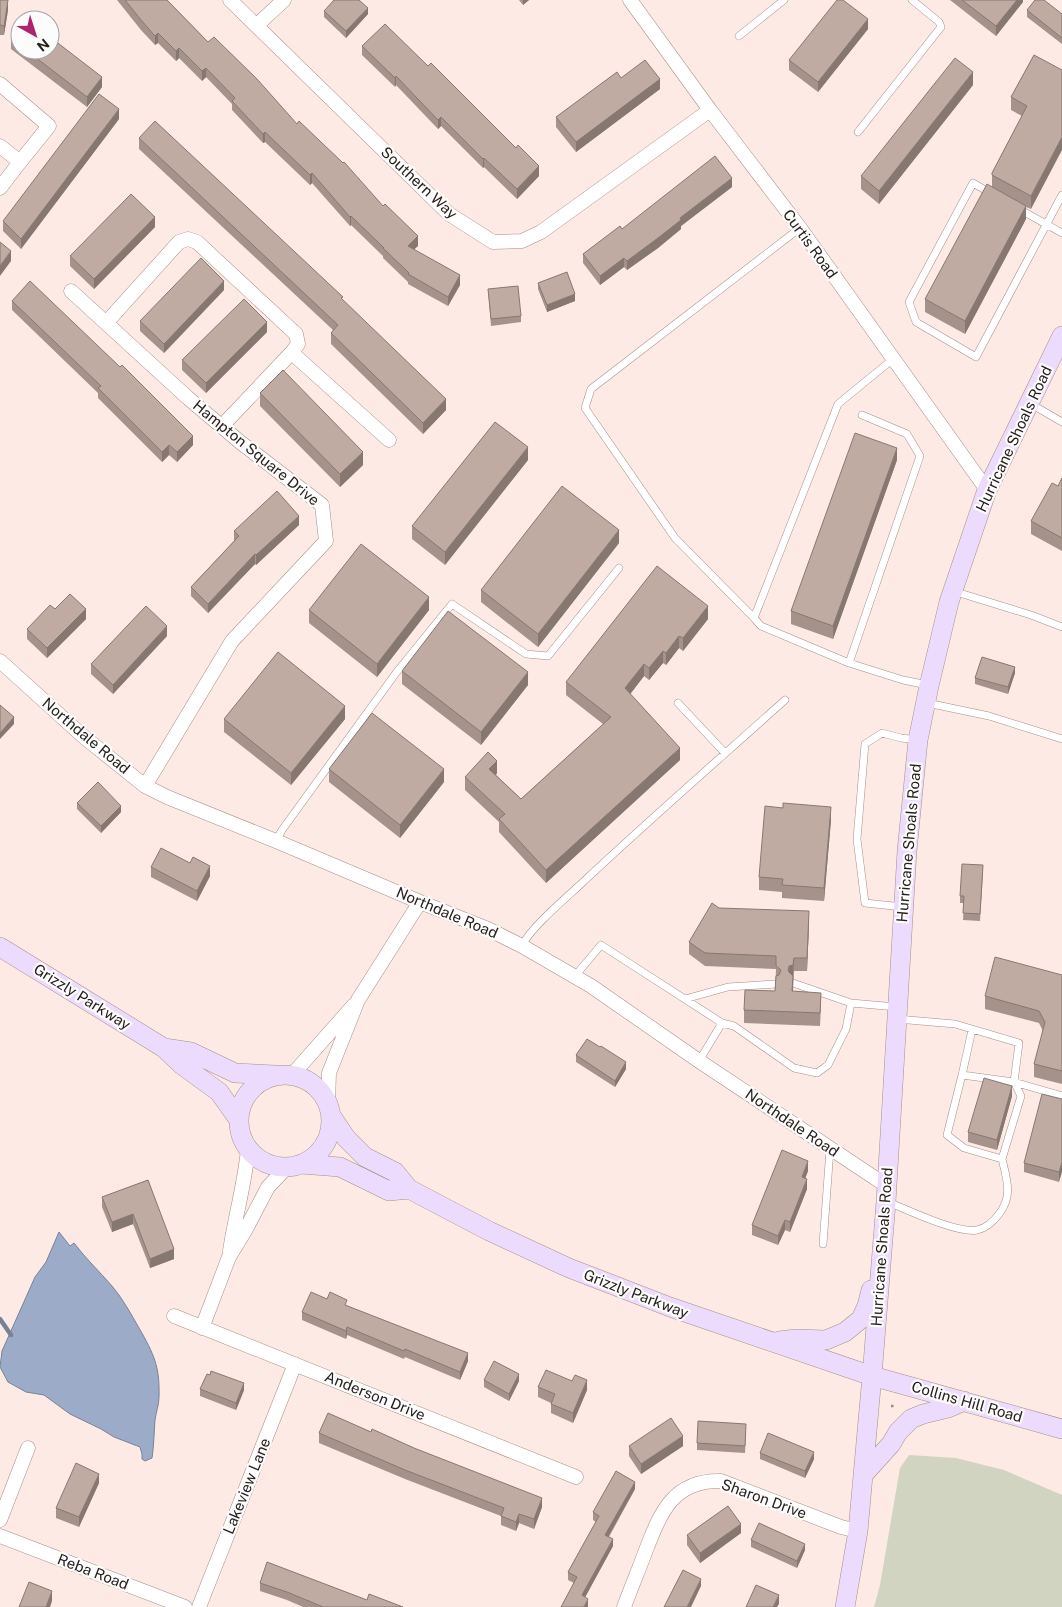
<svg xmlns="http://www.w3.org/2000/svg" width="1062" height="1607" font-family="'Public Sans',sans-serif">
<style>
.green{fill:#d1d4c0}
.water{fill:#9cacc8;stroke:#798295}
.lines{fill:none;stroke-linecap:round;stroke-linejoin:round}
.stream{stroke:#798295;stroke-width:4.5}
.lane-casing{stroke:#a59088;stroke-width:8}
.street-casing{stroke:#a59088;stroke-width:15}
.secondary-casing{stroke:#a59088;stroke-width:20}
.path{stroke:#998b87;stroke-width:2.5;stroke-dasharray:2.5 2.5;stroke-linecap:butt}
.lane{stroke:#fff;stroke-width:7}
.street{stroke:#fff;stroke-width:14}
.secondary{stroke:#ecdbfd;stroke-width:19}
.wall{fill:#a5938b}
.shaded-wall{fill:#867871}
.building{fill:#c0aba2;stroke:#867871}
.labels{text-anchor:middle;stroke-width:4.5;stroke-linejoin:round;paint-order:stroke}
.street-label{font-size:15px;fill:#28201d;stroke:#fcfcfc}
</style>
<rect width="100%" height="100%" fill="#fdeae4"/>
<path class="green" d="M909,1455L956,1458L1004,1470L1062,1495V1607H874L880,1585L900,1468Z"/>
<path class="water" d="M59,1232L70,1246L74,1243C86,1259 100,1272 112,1286C123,1299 131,1314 139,1328C154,1354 160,1367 159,1397C159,1405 156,1412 155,1420C154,1432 154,1445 152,1458L145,1461L142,1459V1454L140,1447L114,1437L101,1429L70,1414L44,1395L26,1392L8,1382L0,1367L2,1351L35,1277L46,1262Z"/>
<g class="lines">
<path class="stream" d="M0,1319L11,1335"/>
<defs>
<path id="lane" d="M739,36L784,0
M858,132L941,27L939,22L912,0
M992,194L973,183L909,302L916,322L976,357L1062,195
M1019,209L1062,233
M1031,404L1062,422
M862,415L907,434L920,456L849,663L761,626L754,618L838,404L893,359
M953,591L1031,615L1062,627
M754,618L675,538L585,408L591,389L800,228
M849,663L903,680L928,685
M678,703L725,753
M927,703L989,716L1062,739
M276,841L282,830L396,673L452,604L526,654L548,656L619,568
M903,907L865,903L857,839L865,744L882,733L901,738L918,740
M522,946C530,928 566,898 582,883C648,821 717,761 785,700
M575,976L601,945L722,1023
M793,983L851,1003
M685,999L728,987L776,984
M699,1061L722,1023L734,1026L794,1068L817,1073L828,1065L846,1029L851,1003L897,1007
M962,1075L972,1030
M1014,1082L1062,1096
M1002,1159L1021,1096L1014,1082
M888,1202C908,1210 958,1234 977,1230C986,1228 994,1221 999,1214C1013,1196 1007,1180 1002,1159L964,1148L947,1135L962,1075L1014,1082L1019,1043L955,1024L897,1019
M823,1244L830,1149"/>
<path id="street" d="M230,0L449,214L493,242L522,241L541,232L710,110
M630,0L710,110L800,228L987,490
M257,25L284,0
M0,84L49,126L20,162L0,146
M0,188L20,162
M71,291L188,398L240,442L322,505L326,541L232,641L145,786
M106,323L179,242L188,239L197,242L296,334L298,344L293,351L222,426
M292,353L389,440
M0,661L84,737L145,786L167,797L276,841L420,902L488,929L522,946L591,986L699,1061L887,1186
M292,1075L354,1005
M328,1102L329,1073L358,1000L420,902
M230,1251C235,1217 245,1183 248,1149
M174,1316L576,1477
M202,1328L229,1257L246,1229L268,1187L287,1167
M0,1520L28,1448
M0,1536L185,1607
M199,1607L295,1364
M624,1607C631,1588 639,1569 646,1550C661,1511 674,1480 721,1481L841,1527L858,1531"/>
<path id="secondary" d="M0,947L164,1048L182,1065L219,1092L239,1120
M164,1048L191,1052L235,1073L275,1075
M239 1121a46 46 0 1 1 92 0a46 46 0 1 1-92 0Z
M332,1117L346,1138L365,1157L395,1172L409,1189L489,1231L569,1268L670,1307L872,1376L1062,1429
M301,1164L340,1167L389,1191L409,1189
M779,1341L796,1339L826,1340L845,1332L861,1319L867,1306L871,1290
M863,1475L891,1444L898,1432L911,1419L923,1414L948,1408L964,1401
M845,1607L858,1531L872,1376L886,1202L907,851L918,740L929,686L949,602L987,490L1062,336"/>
</defs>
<use href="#lane" class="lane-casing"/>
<use href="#street" class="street-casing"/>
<use href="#secondary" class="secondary-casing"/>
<path class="path" d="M891,1406H896"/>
<use href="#lane" class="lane"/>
<use href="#street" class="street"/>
<use href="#secondary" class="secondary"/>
</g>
<path class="wall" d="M0,0L8,10L4,35H0Z
M117,0H167L208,42L297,124L418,246L414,249L460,285L448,306L408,284V282L383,258V256L351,225L350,226L312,183L310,185L265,142L263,143L232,110V104L206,77L202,81L179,58L176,61L158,43L155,45L141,30Z
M519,0H529L523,5Z
M950,0H1023V2L996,36Z
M1027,10L1062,14V44L1027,17Z
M324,11L368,14L346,38L324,17Z
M20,28V50H50L102,87L87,107L11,49V39Z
M868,29L818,92L789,70V60Z
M362,46L539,176L517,199L484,167L483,168L441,126L438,129L396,85L395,87L362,55Z
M1034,55L1031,209L1026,207V219L965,334L925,312V299L992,187V173L1022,116L1011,110V97Z
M621,78L660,89L576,152L556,127V117Z
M973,85L879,204L861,189V176Z
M119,119L21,249L3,231V221Z
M139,138L446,410L423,434L331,344V333L333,330L139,149Z
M732,187L681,226V229L658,248L627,270L624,267L600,285L583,263V254L622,229Z
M155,227L94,289L70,266V256Z
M538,283L575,301L547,312L538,289Z
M488,289L521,316V322L491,326Z
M224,290L164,353L140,331V321Z
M12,301L193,445L177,462L169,455L162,462L98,398V393L12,310Z
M267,332L206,393L182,370V360Z
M260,393L363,465L340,487L260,406Z
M528,460L445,565L412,539V526Z
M897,460L833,639L791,624V611Z
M1062,478V551L1031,534V521L1058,486Z
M299,525L256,565L255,564L208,613L191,596V587L234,541V531Z
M619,543L538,647L481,602V590Z
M55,609L86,619L47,658L27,639V629Z
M309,610H429L377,677L309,623Z
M708,619L683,651L679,648L666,665L663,663L649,680L644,676L630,694L680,760L546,883L499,832V822L465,790V777L497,773L496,775L521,799L603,724L566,695V682Z
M167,636L113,694L91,674V664Z
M402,671L528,685L481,745L402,684Z
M1015,673L1008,694L975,684V678Z
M224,719H345L291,785L224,732Z
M329,769L444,782L400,838L329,782Z
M77,803L121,812L101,833L77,809Z
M831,820L824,901L782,898V892L759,890V877Z
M151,867L210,876L197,901L151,877Z
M983,872L980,921L963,920L964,903H960V896Z
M719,908L809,924L807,971H794L793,992L821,1006L820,1026L744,1023V1010L775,991L776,969L705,966L689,954V942Z
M1062,975V1084L1034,1077V1064L1043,1031L1039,1023L985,1009V996Z
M576,1055L626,1069L615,1087L576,1062Z
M1012,1096L997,1150L968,1142V1132Z
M1062,1099L1059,1182L1024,1172V1163Z
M808,1171L805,1178L807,1189L790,1232L785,1230L778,1245L752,1235V1225Z
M148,1180L174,1259L150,1268L133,1224L112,1232L102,1207V1197Z
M327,1299L347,1306L468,1361L460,1380L405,1357L404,1359L347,1335L346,1339L302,1320V1312Z
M484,1380L519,1381L509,1401L484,1387Z
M538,1387L587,1390L573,1423L551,1413V1403L538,1397Z
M200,1389L244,1390L236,1410L200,1396Z
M746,1431L745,1453L697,1450V1443Z
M319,1433L542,1507L534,1529L519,1523L516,1531L501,1525V1516L405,1479L319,1443Z
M629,1446H683L641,1474L629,1456Z
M760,1453L814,1459L805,1478L760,1459Z
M99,1483L79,1527L56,1518V1508Z
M635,1489L609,1537L613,1546L585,1597L588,1607H561L574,1583L568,1580V1572L596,1522L593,1520V1512Z
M741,1533L700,1563L687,1545V1535Z
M751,1540L805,1550L797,1568L751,1547Z
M260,1583L367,1600L403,1607H303L287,1600L260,1591Z"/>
<path class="shaded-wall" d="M8,0V10L4,35V26Z
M523,0H529L523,5Z
M1017,0H1023V2L996,36V26Z
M368,8V14L346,38V31Z
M868,19V29L818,92V82Z
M158,33V43L155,45V36Z
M179,48V58L176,61V51Z
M206,68V77L202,81V71Z
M973,72V85L879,204V191Z
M396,76V85L395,87V78Z
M102,77V87L87,107V97Z
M660,79V89L576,152V142Z
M119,109V119L21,249V239Z
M441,117V126L438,129V120Z
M265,132V142L263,143V134Z
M1062,137V150L1031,209V196Z
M484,158V167L483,168V159Z
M539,166V176L517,199V189Z
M312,173V183L310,185V175Z
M732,178V187L681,226V229L658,248L627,270V261L680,218Z
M1026,206V219L965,334V321Z
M351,216V225L350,226V217Z
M155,217V227L94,289V279Z
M418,236V246L408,255V246Z
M11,251V261L0,276V266Z
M624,258V267L600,285V276Z
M460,275V285L448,306V297Z
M224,281V290L164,353V344Z
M575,294V301L547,312V305Z
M267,322V332L206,393V383Z
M446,399V410L423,434V423Z
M193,436V445L177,462V452Z
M169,445V455L162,462V452Z
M528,447V460L445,565V552Z
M897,448V460L833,639V626Z
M363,452V465L340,487V474Z
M299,516V525L256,565V555Z
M619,530V543L538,647V634Z
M255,554V564L208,613V604Z
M429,597V610L377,677V664Z
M708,606V619L683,651V638Z
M86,609V619L47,658V648Z
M167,626V636L113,694V685Z
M679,636V648L666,665V653Z
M663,651V663L649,680V668Z
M644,664V676L625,701V688Z
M1015,667V673L1008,694V687Z
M528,672V685L481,745V732Z
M345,706V719L291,785V773Z
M14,717V724L0,739V733Z
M680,748V760L546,883V870Z
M497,761V773L489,782V769Z
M444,769V782L400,838V825Z
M121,806V812L101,833V826Z
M831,807V820L824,901V888Z
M210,866V876L197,901V891Z
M809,911V924L807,971V958Z
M794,958L793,978L792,1004L788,971Z
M626,1062V1069L615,1087V1081Z
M1012,1086V1096L997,1150V1140Z
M808,1161V1171L802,1187V1177Z
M1062,1162V1172L1059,1182V1172Z
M807,1179V1189L790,1232V1222Z
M133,1214V1224L112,1232V1222Z
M785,1220V1230L778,1245V1236Z
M174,1249V1259L150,1268V1259Z
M347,1327V1335L346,1339V1331Z
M468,1353V1361L460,1380V1372Z
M519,1374V1381L509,1401V1394Z
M587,1380V1390L573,1423V1413Z
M244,1383V1390L236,1410V1403Z
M683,1436V1446L641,1474V1464Z
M814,1452V1459L805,1478V1471Z
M99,1474V1483L79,1527V1517Z
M635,1482V1489L605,1542V1535Z
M542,1498V1507L534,1529V1519Z
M519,1514V1523L516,1531V1522Z
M741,1524V1533L700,1563V1553Z
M613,1539V1546L582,1603V1595Z
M805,1544V1550L797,1568V1561Z
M701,1579V1586L691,1607H687Z
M52,1591V1601L50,1607H46Z
M779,1595V1604L777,1607H773Z
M588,1599V1607H584Z"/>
<path class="building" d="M0,0H8L4,26L0,25Z
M125,0H167L208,42L214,37L257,79L297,124L299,121L343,163L344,162L383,206L385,204L418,236L408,246L460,275L448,297L408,274L409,273L383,248H384L351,216L350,217L312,173L310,175L265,132L263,134L232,101L235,98L206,68L202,71L179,48L176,51L158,33L155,36L141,20Z
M334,0H359L368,8L346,31L324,11Z
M837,0H843L868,19L818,82L789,60Z
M962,0H1017L996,26Z
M1035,0H1044L1062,14V38L1027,10Z
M385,24L428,66L431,63L516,148L518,145L539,166L517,189L484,158L483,159L441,117L438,120L396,76L395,78L362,46Z
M20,28V46L11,39Z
M50,37L102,77L87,97L26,50H50Z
M1034,55L1062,70V137L1031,196L992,175V173L1027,106L1011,97Z
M955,58L973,72L879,191L861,176Z
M645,60L660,79L576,142L556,117L617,72L621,78Z
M99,94L119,109L21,239L3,221Z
M155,121L343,297L341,298L446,399L423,423L331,333L338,325L139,138Z
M715,156L732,178L680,218L681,220L658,238L627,261L624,258L600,276L583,254L620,226L622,229Z
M987,184L1026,206L965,321L925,299Z
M131,194L155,217L94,279L70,256Z
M0,242L11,251L0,266Z
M201,258L224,281L164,344L140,321Z
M567,272L575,294L547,305L538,283Z
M30,281L120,367L122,365L193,436L177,452L169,445L162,452L98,388L101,386L12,301Z
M518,286L521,316L491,319L488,289Z
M244,299L267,322L206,383L182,360Z
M283,370L363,452L340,474L260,393Z
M495,422L528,447L445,552L412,526Z
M855,433L897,448L833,626L791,611Z
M1062,478V538L1031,521L1052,483L1058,486Z
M562,486L619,530L538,634L481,590Z
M277,491L299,516L256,555L255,554L208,604L191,587L239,536L234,531Z
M361,544L429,597L377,664L309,610Z
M657,566L708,606L683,638L679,636L666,653L663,651L649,668L644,664L625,688L680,748L546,870L499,819L505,814L465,777L488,752L497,761L489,769L521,799L611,717L566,682Z
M70,594L86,609L47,648L27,629L50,605L55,609Z
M146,606L167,626L113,685L91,664Z
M448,611L528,672L481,732L402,671Z
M278,652L345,706L291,773L224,719Z
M982,657L1015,667L1008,687L975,678Z
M0,705L14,717L0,733Z
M372,713L444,769L400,825L329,769Z
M98,782L121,806L101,826L77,803Z
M783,803L831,807L824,888L782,885L783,879L759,877L765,806L783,808Z
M161,848L190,863L193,857L210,866L197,891L151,867Z
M962,864L983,865L980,914L963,913L964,896H960Z
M712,903L719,908L809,911L807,958H794L793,965L789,966L788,971L793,976L792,991L821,993L820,1013L744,1010L745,990L775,991L776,976L779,975L781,970L776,966V956L705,953L689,942Z
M995,957L1062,975V1071L1034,1064L1045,1022L1039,1011L985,996Z
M587,1039L600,1047L601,1046L626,1062L615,1081L576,1055Z
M984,1078L1012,1086L997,1140L968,1132Z
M1042,1094L1062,1099V1162L1059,1172L1024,1163Z
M782,1150L808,1161L802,1177L807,1179L790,1222L785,1220L778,1236L752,1225Z
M148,1180L174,1249L150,1259L133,1214L112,1222L102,1197Z
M311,1292L327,1299L330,1292L347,1300L345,1305L468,1353L460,1372L405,1349L404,1351L347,1327L346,1331L302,1312Z
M494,1361L519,1374L509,1394L484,1380Z
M546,1370L572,1381L575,1375L587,1380L573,1413L551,1404L555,1394L538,1387Z
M211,1371L244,1383L236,1403L200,1389L207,1374L210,1375Z
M328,1413L371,1432L372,1429L414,1448L542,1498L534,1519L519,1514L516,1522L501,1516L504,1508L405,1470L319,1433Z
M671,1418L683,1436L641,1464L629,1446Z
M698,1421L746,1424L745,1446L697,1443Z
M768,1433L814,1452L805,1471L760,1453Z
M76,1463L99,1474L79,1517L56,1508Z
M616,1471L635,1482L605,1535L613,1539L582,1595L588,1599L584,1607H561L577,1577L568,1572L599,1516L593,1512Z
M728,1506L741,1524L700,1553L687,1535Z
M759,1523L805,1544L797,1561L751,1540Z
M267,1562L367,1600L369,1594L403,1607H323L287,1592L260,1583Z
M683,1570L701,1579L687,1607H664Z
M29,1582L52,1591L46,1607H19Z
M756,1585L779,1595L773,1607H746Z"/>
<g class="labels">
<g class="street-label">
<text transform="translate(419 183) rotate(43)" y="5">Southern Way</text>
<text transform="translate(810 244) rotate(54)" y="5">Curtis Road</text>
<text transform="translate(1014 439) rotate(-65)" y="5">Hurricane Shoals Road</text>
<text transform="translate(256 453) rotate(39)" y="5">Hampton Square Drive</text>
<text transform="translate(86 736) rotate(40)" y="5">Northdale Road</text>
<text transform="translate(909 843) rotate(-85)" y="5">Hurricane Shoals Road</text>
<text transform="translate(447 913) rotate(23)" y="5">Northdale Road</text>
<text transform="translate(82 997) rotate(32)" y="5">Grizzly Parkway</text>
<text transform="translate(792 1123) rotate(34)" y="5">Northdale Road</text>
<text transform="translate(882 1247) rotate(-86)" y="5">Hurricane Shoals Road</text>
<text transform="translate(636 1294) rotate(21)" y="5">Grizzly Parkway</text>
<text transform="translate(375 1396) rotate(22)" y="5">Anderson Drive</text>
<text transform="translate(967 1402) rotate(16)" y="5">Collins Hill Road</text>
<text transform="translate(247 1486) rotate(-68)" y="5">Lakeview Lane</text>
<text transform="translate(764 1499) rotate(20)" y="5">Sharon Drive</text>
<text transform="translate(93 1572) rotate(21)" y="5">Reba Road</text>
</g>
</g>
<g transform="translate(35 35) rotate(141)"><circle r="24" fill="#fcfcfc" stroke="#a7a4a3"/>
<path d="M0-4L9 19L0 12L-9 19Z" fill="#ab256d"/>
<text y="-8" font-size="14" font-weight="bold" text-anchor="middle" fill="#28201d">N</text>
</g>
</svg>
